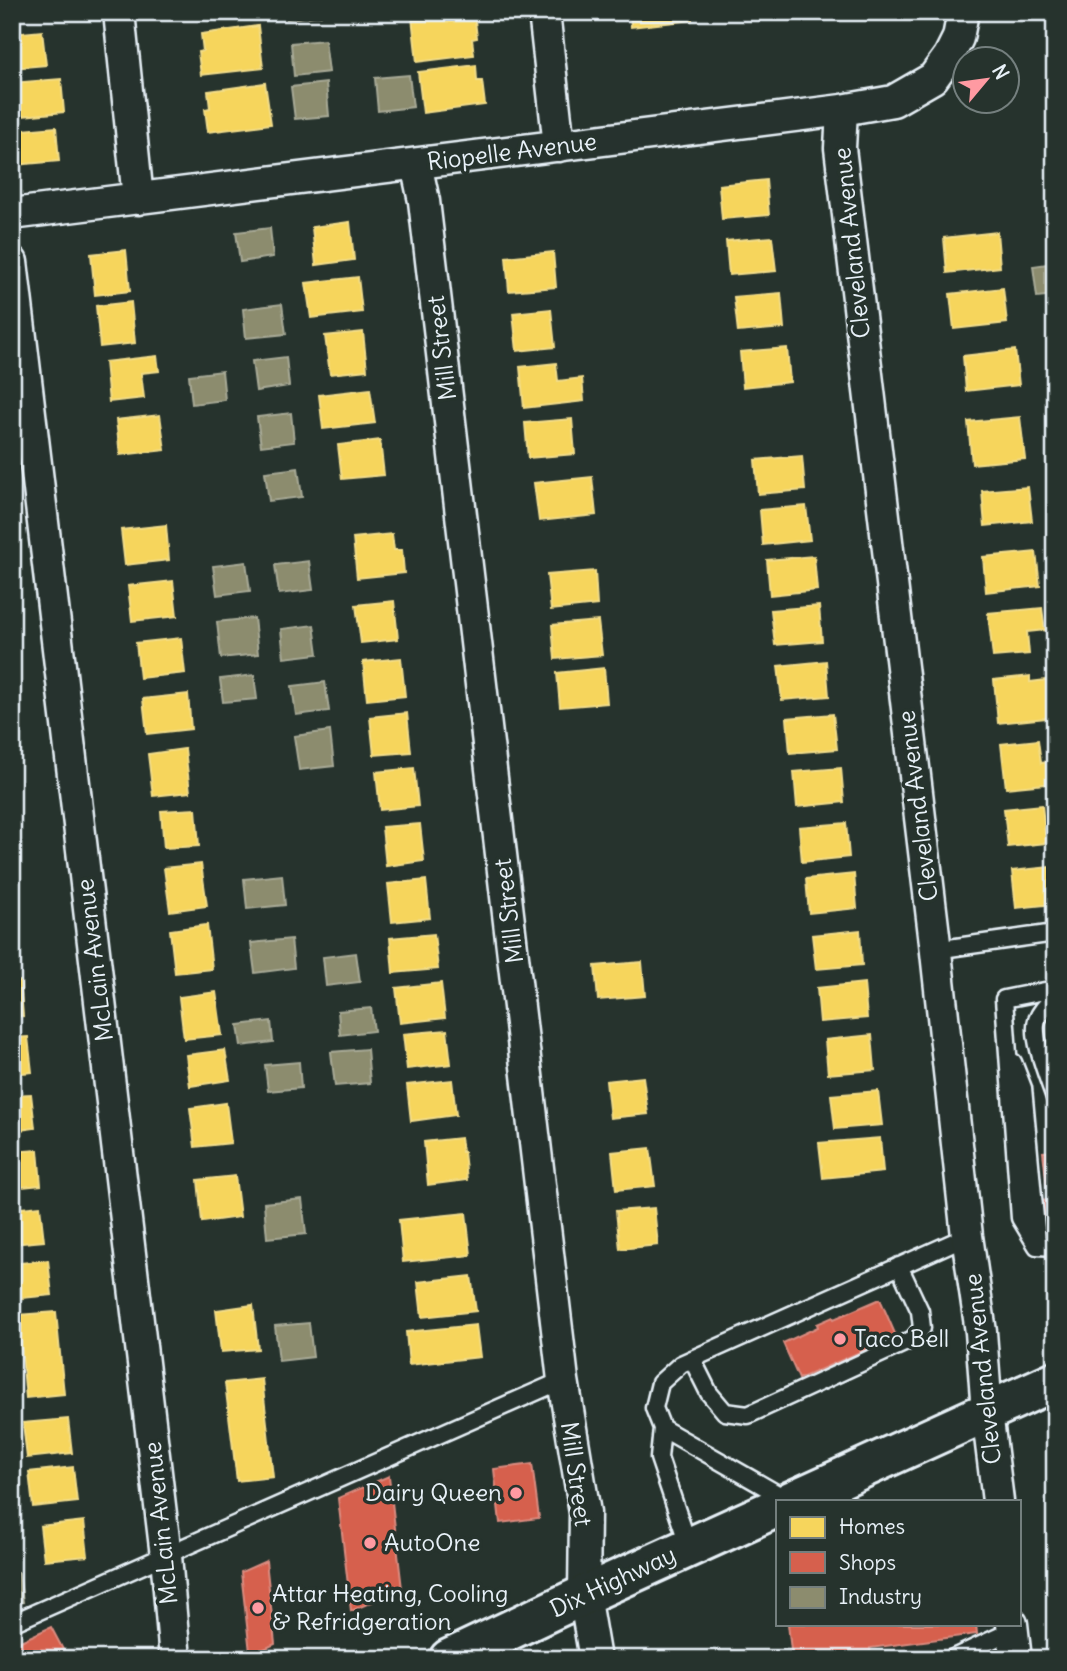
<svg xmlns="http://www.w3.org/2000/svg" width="1067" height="1671" font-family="Delius,sans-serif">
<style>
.homes{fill:#f6d55c;stroke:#f2dd8b;stroke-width:2}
.shops{fill:#d6604d;stroke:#db8c80;stroke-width:2}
.industry{fill:#8c8c6e;stroke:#a8aa97;stroke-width:2}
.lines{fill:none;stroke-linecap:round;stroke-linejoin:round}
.lane-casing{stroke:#e8f1f8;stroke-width:21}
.street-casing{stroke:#e8f1f8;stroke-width:35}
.primary-casing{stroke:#e8f1f8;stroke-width:44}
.lane{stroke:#26332d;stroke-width:16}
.street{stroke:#26332d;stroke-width:30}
.primary{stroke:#26332d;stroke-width:38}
.poi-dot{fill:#ff9aa2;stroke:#26332d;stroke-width:2.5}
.labels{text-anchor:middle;stroke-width:7;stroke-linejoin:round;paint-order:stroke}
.street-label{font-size:24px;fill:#e8f1f8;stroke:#26332d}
.poi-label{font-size:24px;fill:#e8f1f8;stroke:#26332d;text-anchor:start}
</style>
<rect width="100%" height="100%" fill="#26332d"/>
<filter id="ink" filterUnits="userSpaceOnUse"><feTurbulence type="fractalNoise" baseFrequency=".0143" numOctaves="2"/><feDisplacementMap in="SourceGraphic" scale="14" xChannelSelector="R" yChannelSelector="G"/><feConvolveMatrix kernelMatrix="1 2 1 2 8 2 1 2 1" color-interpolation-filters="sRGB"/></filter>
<g filter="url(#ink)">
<path class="homes" d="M193,12H240L193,18Z
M453,12H474L477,38L472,39L474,55L417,62L412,17Z
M630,12H691L692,20L631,27Z
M258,26L263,68L201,75L198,52L203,51L201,34Z
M42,31L46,65L12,68V34Z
M476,65L477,81H482L485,105L423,113L418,72Z
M61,79L64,112L12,117V83Z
M265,83L271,124L208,132L205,109L210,108L208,91Z
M56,127L59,161L15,165L12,131Z
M766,180L769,215L722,219L719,185Z
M350,222L354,260L316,265L312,227Z
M997,232L1000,267L947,273L944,238Z
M772,237L776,271L729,275L726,241Z
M126,250L130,291L95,295L91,254Z
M553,252L556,287L509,291L506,257Z
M358,277L362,312L311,318L306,283Z
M1003,288L1007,323L954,329L950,294Z
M781,293L784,328L738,332L734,297Z
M131,302L135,343L100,347L96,306Z
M551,309L555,347L517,351L513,313Z
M363,332L367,370L330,374L325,336Z
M787,348L790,382L743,387L740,352Z
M1015,350L1019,385L966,391L963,356Z
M157,356L159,371L141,373L144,398L109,402L105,362Z
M556,363L558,381L582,378L584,401L524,408L520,367Z
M370,389L375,423L323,429L319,395Z
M160,415L165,450L120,455L116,420Z
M1020,417L1025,459L972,464L968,422Z
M572,419L575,454L528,458L525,423Z
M380,440L384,475L342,479L338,445Z
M802,456L805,490L758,494L755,460Z
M592,477L596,515L539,521L534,483Z
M1028,487L1032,521L985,526L982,491Z
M806,506L810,540L763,545L760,510Z
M166,525L169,560L125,565L121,530Z
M392,534L394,550H402L404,573L357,578L353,538Z
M1036,552L1040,586L986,592L983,557Z
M814,556L817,590L770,595L767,560Z
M595,571L597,605L551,610L547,575Z
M173,581L177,616L132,621L128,586Z
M394,601L398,639L361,643L356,605Z
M819,606L822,641L775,645L771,610Z
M1042,608L1045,630L1027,632L1029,654L993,657L988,613Z
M598,621L602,655L555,659L552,625Z
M181,638L185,673L140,678L136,643Z
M401,658L405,696L367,700L363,662Z
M826,661L829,696L782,700L778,666Z
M604,668L607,703L560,707L557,673Z
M1030,676V682L1055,679V717L998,723L994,680Z
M188,694L191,729L147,734L143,699Z
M407,713L411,752L374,755L370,717Z
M833,714L837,749L790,753L787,718Z
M1038,740L1041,763L1055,761V783L1006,788L1001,744Z
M185,749L190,792L153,796L148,754Z
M414,768L418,806L380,810L376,772Z
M841,768L844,802L797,807L794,772Z
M1042,805L1046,843L1008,847L1004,809Z
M196,809L199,846L164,848L161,811Z
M846,823L849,857L802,862L799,827Z
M420,824L424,861L386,866L382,827Z
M201,864L207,906L170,911L164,868Z
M1050,867L1054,904L1016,908L1012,871Z
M854,874L857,908L809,913L806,879Z
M426,880L430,918L392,922L388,884Z
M207,925L212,969L175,973L170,930Z
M860,930L862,965L816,969L812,935Z
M434,934L438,969L393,973L390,938Z
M642,962L645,996L598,1000L595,966Z
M20,981L23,1016L12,1017V982Z
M441,983L445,1018L400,1023L396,988Z
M864,983L867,1018L820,1022L817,988Z
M216,992L222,1035L184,1039L179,997Z
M447,1030L451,1064L407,1069L403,1034Z
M872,1035L875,1070L828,1074L825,1040Z
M28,1037L32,1072L12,1074V1038Z
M225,1050L230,1080L190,1086L186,1055Z
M643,1077L648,1114L610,1118L606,1081Z
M452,1080L456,1115L411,1121L407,1085Z
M878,1091L882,1125L835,1129L831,1095Z
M31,1094L35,1128L12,1131V1095Z
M226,1103L231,1143L195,1147L190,1108Z
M460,1138L462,1152H464L467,1180L428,1185L424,1142Z
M880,1138L883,1172L823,1178L819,1143Z
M650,1148L655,1186L616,1190L612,1152Z
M38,1150L41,1185L12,1188V1152Z
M235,1176L240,1217L202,1222L198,1180Z
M40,1206L44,1241L12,1244V1209Z
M654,1208L658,1245L620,1249L616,1211Z
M466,1213L471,1255L403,1262L399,1220Z
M48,1260L52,1295L12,1299V1264Z
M471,1276L476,1311L422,1317L418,1282Z
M253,1305L258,1349L221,1352L216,1310Z
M56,1312L64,1394L26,1398L18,1315Z
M476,1325L480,1357L409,1365L406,1332Z
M262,1379L273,1477L237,1481L225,1383Z
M68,1419L72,1453L27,1458L23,1423Z
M73,1467L77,1502L33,1507L29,1472Z
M84,1521L88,1556L44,1560L40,1526Z"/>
<path class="shops" d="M1055,1151V1224L1053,1225V1222H1051L1043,1152Z
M1048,1200L1051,1222L1040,1224L1037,1202Z
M880,1299L896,1336L799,1379L783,1343L818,1327L817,1324L833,1317L834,1319Z
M532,1464L539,1518L500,1523L494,1469Z
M389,1476L402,1589L351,1611L338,1498Z
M266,1561L275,1644L260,1651L250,1652L241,1572Z
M788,1624H976L977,1634L870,1648L871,1659H792Z
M51,1627L68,1659H12V1645Z"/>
<path class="industry" d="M286,12H321V15L287,19Z
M325,40L329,72L294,76L291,43Z
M409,75L413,107L378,111L375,78Z
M326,83L329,116L295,119L291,87Z
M270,228L273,257L240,262L236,232Z
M1055,263V295L1037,297L1033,266Z
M282,304L286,334L246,338L243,309Z
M286,357L289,386L256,391L252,361Z
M222,371L225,400L192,404L189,375Z
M1055,399V431H1052L1047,400Z
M291,413L294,442L261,446L257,417Z
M298,468L302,497L269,501L265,472Z
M309,561L313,590L279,594L275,565Z
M246,562L250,591L217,595L213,566Z
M254,618L258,654L221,658L217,622Z
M314,625L318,654L284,658L281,629Z
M254,675L257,699L223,702L220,679Z
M325,682L329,711L296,715L292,686Z
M330,731L334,766L299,770L294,736Z
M282,875L285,905L247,909L244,879Z
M291,939L294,968L255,973L251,943Z
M356,953L360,982L326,986L323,957Z
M371,1008L374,1031L340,1035L338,1011Z
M271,1021L273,1042L241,1046L238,1025Z
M367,1049L370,1083L335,1086L331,1052Z
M299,1062L301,1088L268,1091L265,1065Z
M302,1199L306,1234L267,1238L264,1203Z
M309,1323L313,1357L279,1361L275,1326Z
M19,1573L23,1602L12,1603V1574Z"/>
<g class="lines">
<defs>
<path id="lane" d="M935,950L1055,933
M1055,989L1004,999L1020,1218L1037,1246L1055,1247
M1055,997C1048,1003 1040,1012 1037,1020C1031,1037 1049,1080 1055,1098
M1013,1062L1023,1088L1037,1240
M692,1359L709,1393L725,1412L748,1415L913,1339L922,1328L920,1311L899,1266
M662,1428L788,1500
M689,1547L659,1458L662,1428L654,1408L660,1383L681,1364L967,1236
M12,1623L563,1380
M951,1659L1013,1630"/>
<path id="street" d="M119,12L138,199
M544,12L559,146
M842,110L840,148L935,943L967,1236L981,1332L987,1412L998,1501
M416,164L424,201L563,1380L585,1513L584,1595L595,1659
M12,214L842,110L893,101L933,78L949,56L958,38L963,12
M12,262L166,1556L175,1659
M1012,1624L1016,1659"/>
<path id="primary" d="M791,1501L1055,1381
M449,1659L584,1595L778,1507"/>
</defs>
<use href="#lane" class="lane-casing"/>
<use href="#street" class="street-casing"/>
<use href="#primary" class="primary-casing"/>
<use href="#lane" class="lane"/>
<use href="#street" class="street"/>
<use href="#primary" class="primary"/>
</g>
</g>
<g class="poi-dot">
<circle cx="840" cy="1339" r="7"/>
<circle cx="516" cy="1493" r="7"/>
<circle cx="370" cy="1543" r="7"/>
<circle cx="258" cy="1608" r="7"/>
</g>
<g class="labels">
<g class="street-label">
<text transform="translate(512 152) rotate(-7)" y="8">Riopelle Avenue</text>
<text transform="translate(852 243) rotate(-96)" y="8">Cleveland Avenue</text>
<text transform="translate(442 348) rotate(-97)" y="8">Mill Street</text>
<text transform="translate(918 806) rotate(-97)" y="8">Cleveland Avenue</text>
<text transform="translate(509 911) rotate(-97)" y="8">Mill Street</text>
<text transform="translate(95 960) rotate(-97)" y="8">McLain Avenue</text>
<text transform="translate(983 1369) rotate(-96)" y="8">Cleveland Avenue</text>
<text transform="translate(576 1474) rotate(82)" y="8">Mill Street</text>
<text transform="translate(161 1523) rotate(-96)" y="8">McLain Avenue</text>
<text transform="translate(613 1582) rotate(-25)" y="8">Dix Highway</text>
</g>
<g class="poi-label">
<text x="854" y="1347">Taco Bell</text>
<text x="502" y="1501" text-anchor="end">Dairy Queen</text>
<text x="384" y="1551">AutoOne</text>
<text x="272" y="1602">Attar Heating, Cooling<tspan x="272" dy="28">&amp; Refridgeration</tspan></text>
</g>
</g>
<rect width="1067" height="1671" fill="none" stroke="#26332d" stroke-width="42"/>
<rect x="21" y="21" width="1025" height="1629" fill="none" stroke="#e8f1f8" stroke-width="2.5" filter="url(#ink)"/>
<rect x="776" y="1500" width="245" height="126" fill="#26332d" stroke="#747f7e" stroke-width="2"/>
<rect x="790" y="1517" width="35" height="21" fill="#f6d55c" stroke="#747f7e" stroke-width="2"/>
<text x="839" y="1534" font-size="21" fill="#e8f1f8">Homes</text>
<rect x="790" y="1552" width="35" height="21" fill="#d6604d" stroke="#747f7e" stroke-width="2"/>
<text x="839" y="1570" font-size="21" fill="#e8f1f8">Shops</text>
<rect x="790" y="1587" width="35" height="21" fill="#8c8c6e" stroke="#747f7e" stroke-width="2"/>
<text x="839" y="1604" font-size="21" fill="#e8f1f8">Industry</text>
<g transform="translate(986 80) rotate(61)"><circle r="33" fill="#26332d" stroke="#747f7e" stroke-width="2"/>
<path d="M0-5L12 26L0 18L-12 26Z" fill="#ff9aa2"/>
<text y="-10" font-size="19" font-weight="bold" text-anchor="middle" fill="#e8f1f8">N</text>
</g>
</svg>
